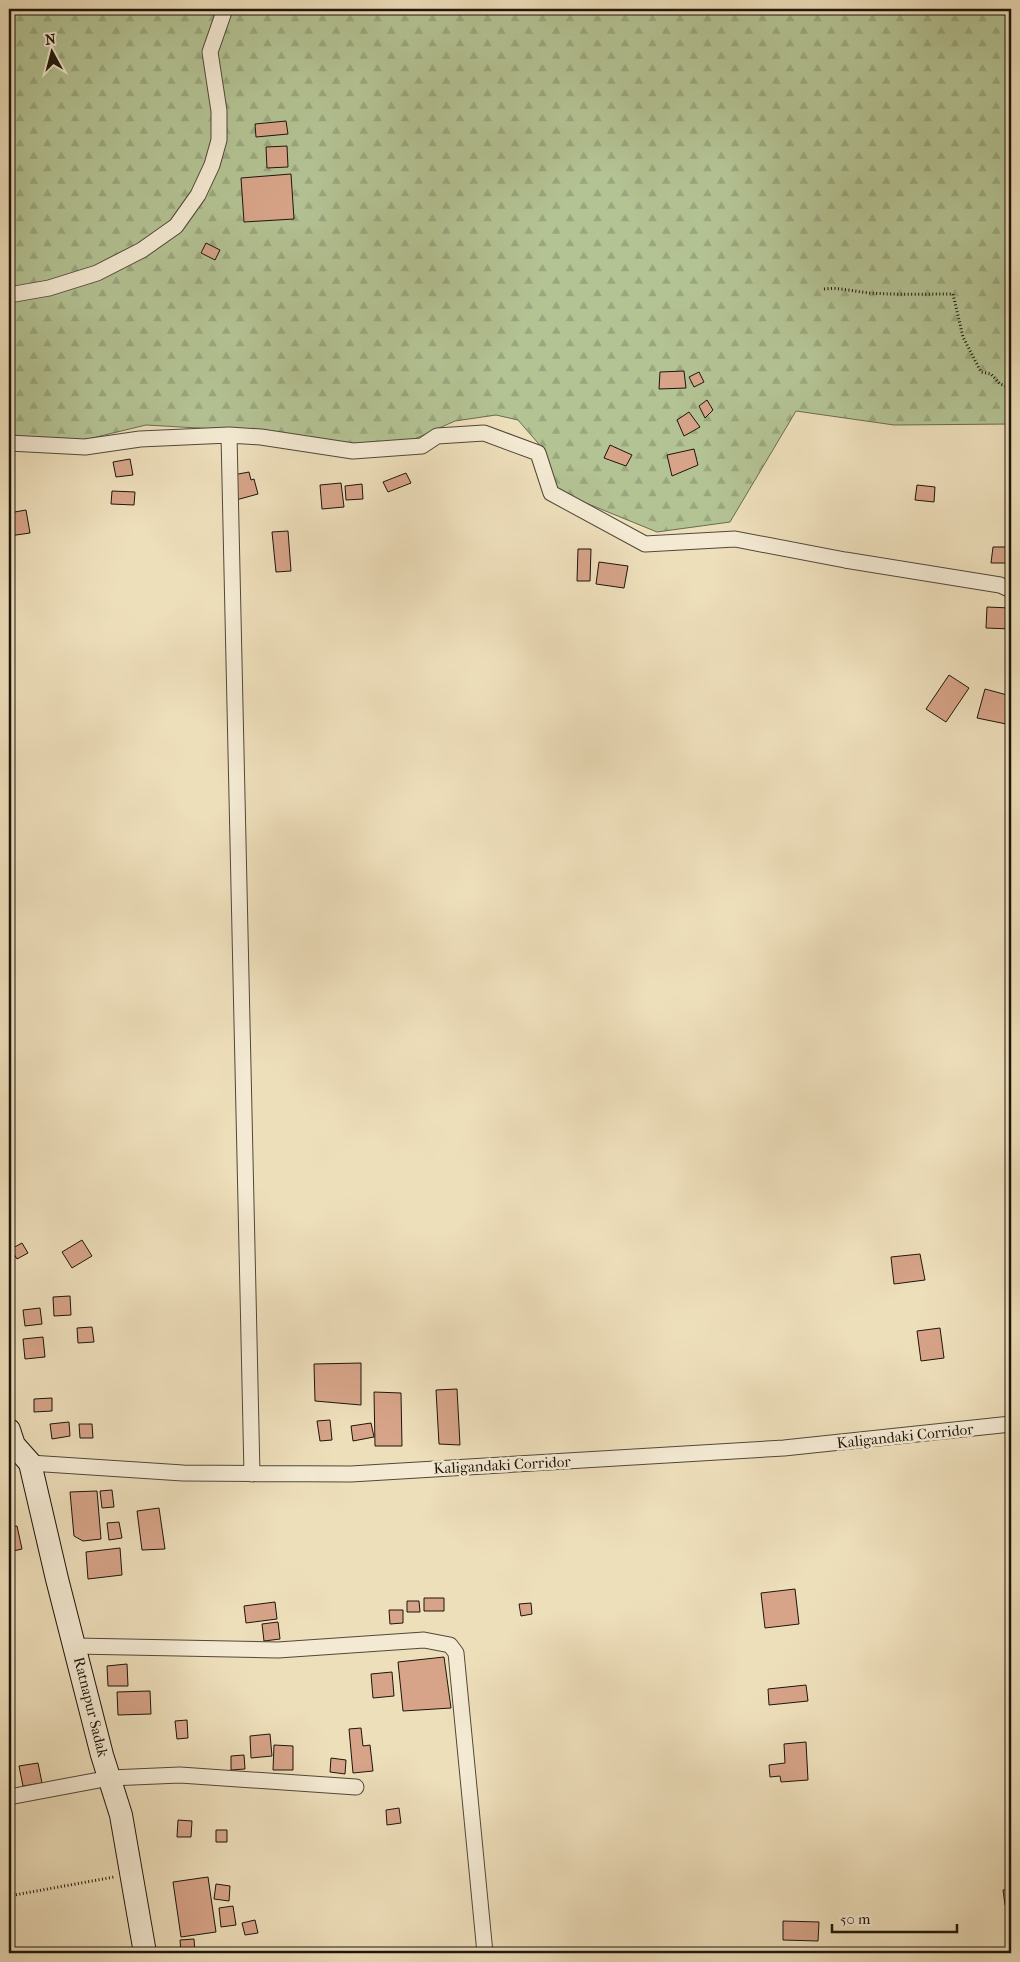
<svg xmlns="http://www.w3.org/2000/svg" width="1020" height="1962" font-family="'IM FELL French Canon',serif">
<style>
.forest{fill:url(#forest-firs);stroke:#686c50}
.building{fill:#d7a489;stroke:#1d150b}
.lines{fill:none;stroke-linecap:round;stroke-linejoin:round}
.minor-casing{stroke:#514837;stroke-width:17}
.secondary-casing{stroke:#1d150b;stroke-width:24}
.path{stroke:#1d150b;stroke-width:3;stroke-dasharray:1 2.5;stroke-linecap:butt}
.minor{stroke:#f4ead3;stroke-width:15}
.secondary{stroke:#f4ead3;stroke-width:22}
.labels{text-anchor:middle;stroke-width:5;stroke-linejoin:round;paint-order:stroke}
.street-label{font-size:15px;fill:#1d150b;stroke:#f4ead3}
</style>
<defs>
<pattern id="forest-firs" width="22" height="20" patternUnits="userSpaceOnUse" patternTransform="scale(1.25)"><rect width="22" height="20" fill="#b4c394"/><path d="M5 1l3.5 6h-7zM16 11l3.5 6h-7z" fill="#9aa77e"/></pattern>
</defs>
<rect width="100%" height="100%" fill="#eedfbb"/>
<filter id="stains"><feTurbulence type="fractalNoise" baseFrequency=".004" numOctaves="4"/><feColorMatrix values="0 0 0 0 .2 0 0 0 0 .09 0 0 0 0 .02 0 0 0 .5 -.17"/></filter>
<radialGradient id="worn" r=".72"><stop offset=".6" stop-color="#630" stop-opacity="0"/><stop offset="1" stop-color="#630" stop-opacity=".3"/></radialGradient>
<path class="forest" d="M9,9H1011V424L894,425L796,411L730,522L657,532L559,492L538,443L518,420L496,415L455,421L410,441L353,444L267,432L146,425L84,440L9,437Z"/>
<path class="building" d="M286,121L288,134L256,137L255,124Z
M287,146L288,167L267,168L266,147Z
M291,174L294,219L244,222L241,178Z
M206,243L220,250L215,260L201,253Z
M684,371L686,388L659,389L660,372Z
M699,372L704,382L694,387L689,377Z
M707,400L713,410L705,418L699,406Z
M689,412L700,427L684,436L677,420Z
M610,445L632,455L626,466L604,458Z
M694,449L698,465L672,476L667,455Z
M130,459L133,475L116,477L113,462Z
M249,472L251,480L254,479L258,494L236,500L233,475Z
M406,473L411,483L388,492L383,482Z
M341,483L344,507L322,509L320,485Z
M362,484L363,499L346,500L345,486Z
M917,485L935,487L934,502L915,500Z
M112,491L135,492L134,505L111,504Z
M26,510L30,533L9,536V513Z
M288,531L291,571L276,572L272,532Z
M993,547H1011V563H991Z
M578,549H591L590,581H577Z
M599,562L628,566L624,588L596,584Z
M987,607L1011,608V629L986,628Z
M949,675L969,688L946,722L926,709Z
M985,689L1011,696V725L977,718Z
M82,1240L92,1256L72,1268L62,1252Z
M22,1243L28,1253L17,1259L11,1249Z
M920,1254L925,1280L894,1284L891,1257Z
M70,1296L71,1315L54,1316L53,1297Z
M40,1308L42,1324L25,1326L23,1310Z
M92,1327L94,1342L78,1343L77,1328Z
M940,1328L944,1358L921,1361L917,1331Z
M43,1337L45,1357L25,1359L23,1339Z
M361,1363V1405L315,1401L314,1364Z
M457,1389L460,1445L439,1444L436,1390Z
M374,1392L401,1393L402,1446H375Z
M52,1398V1411L34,1412V1399Z
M330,1420L332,1440L320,1441L317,1421Z
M69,1422L70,1436L52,1439L50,1424Z
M371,1423L374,1437L353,1441L351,1426Z
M79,1424H92L93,1438H80Z
M112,1490L114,1507L102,1508L100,1491Z
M97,1491L101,1539L83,1541L74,1536L70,1492Z
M159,1508L165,1549L142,1550L137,1511Z
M119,1522L122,1538L109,1540L107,1523Z
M17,1526L22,1549L9,1552V1527Z
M120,1548L122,1575L88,1579L86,1552Z
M795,1589L799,1624L765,1628L761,1593Z
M424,1598H444V1611H424Z
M407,1601H419L420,1612H407Z
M275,1602L277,1619L246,1623L244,1606Z
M531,1603L532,1614L521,1616L519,1604Z
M389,1610H403V1623L390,1624Z
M278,1622L280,1639L264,1641L262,1624Z
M444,1657L451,1708L403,1711L398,1662Z
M127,1664L128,1686H108L107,1666Z
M392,1672L394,1696L373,1698L371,1674Z
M806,1685L808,1701L769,1705L768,1689Z
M150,1691L151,1714L118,1715L117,1692Z
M187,1720L188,1738L177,1739L175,1721Z
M361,1728L363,1746L370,1745L373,1771L353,1773L349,1729Z
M270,1734L272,1756L251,1758L250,1736Z
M806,1742L808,1780L781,1782L780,1776L770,1777L769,1765L785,1763L784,1744Z
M274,1745L293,1746V1770H273Z
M244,1755L245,1769L231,1770V1756Z
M331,1758L346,1760L345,1774L330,1772Z
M38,1763L42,1783L23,1786L19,1766Z
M399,1808L401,1823L387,1825L386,1810Z
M178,1820L192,1821L191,1837H177Z
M216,1830H227V1842H216Z
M208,1877L216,1932L181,1937L173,1882Z
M216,1884L230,1886L229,1901L214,1899Z
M1011,1889V1904L1005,1905L1003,1890Z
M233,1906L236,1925L221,1927L219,1908Z
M255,1920L258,1933L245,1935L242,1923Z
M783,1921L819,1922L818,1941L783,1940Z
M194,1939L195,1953H181L180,1940Z"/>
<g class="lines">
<defs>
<path id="minor" d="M9,295L49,288L97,273L142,250L176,226L198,195L212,165L219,140V111L210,52L225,9
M229,435L252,1474
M9,443L85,447L140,439L229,435L261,437L353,451L422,446L437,436L484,433L538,453L551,493L645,544L735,539L845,560L1000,585L1011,590
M30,1463L183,1473L351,1474L784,1448L1011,1424
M75,1646L278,1650L424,1640L450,1645L456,1653L485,1953
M9,1797L110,1778L180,1775L356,1787"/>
<path id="secondary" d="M9,1430L14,1445L30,1463L57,1579L102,1755L121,1815L145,1953"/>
</defs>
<use href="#minor" class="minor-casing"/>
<use href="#secondary" class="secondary-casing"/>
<path class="path" d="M824,289C840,287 855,292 871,293C898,295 926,294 953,294L963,337L981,372L991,374L1000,384L1011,388
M9,1896L114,1877"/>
<use href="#minor" class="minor"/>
<use href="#secondary" class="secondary"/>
</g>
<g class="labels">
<g class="street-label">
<text transform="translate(905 1436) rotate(-6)" y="5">Kaligandaki Corridor</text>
<text transform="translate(502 1465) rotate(-3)" y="5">Kaligandaki Corridor</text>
<text transform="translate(91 1707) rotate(76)" y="5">Ratnapur Sadak</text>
</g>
</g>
<rect width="1020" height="1962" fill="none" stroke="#eedfbb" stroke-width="30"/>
<rect x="10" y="10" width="1000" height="1942" fill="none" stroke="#1d150b" stroke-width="2.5"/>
<rect x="15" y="15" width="990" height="1932" fill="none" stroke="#1d150b"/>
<g transform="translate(52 52) rotate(353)" stroke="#f4ead3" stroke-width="4" paint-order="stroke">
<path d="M0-4L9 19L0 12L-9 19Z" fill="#1d150b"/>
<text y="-8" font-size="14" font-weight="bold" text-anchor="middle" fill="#1d150b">N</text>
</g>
<path d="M832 1924v8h125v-8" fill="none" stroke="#1d150b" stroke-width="2.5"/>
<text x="840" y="1924" font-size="15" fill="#1d150b" stroke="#f4ead3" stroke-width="4" paint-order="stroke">50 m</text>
<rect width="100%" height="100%" filter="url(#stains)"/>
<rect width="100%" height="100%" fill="url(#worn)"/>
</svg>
